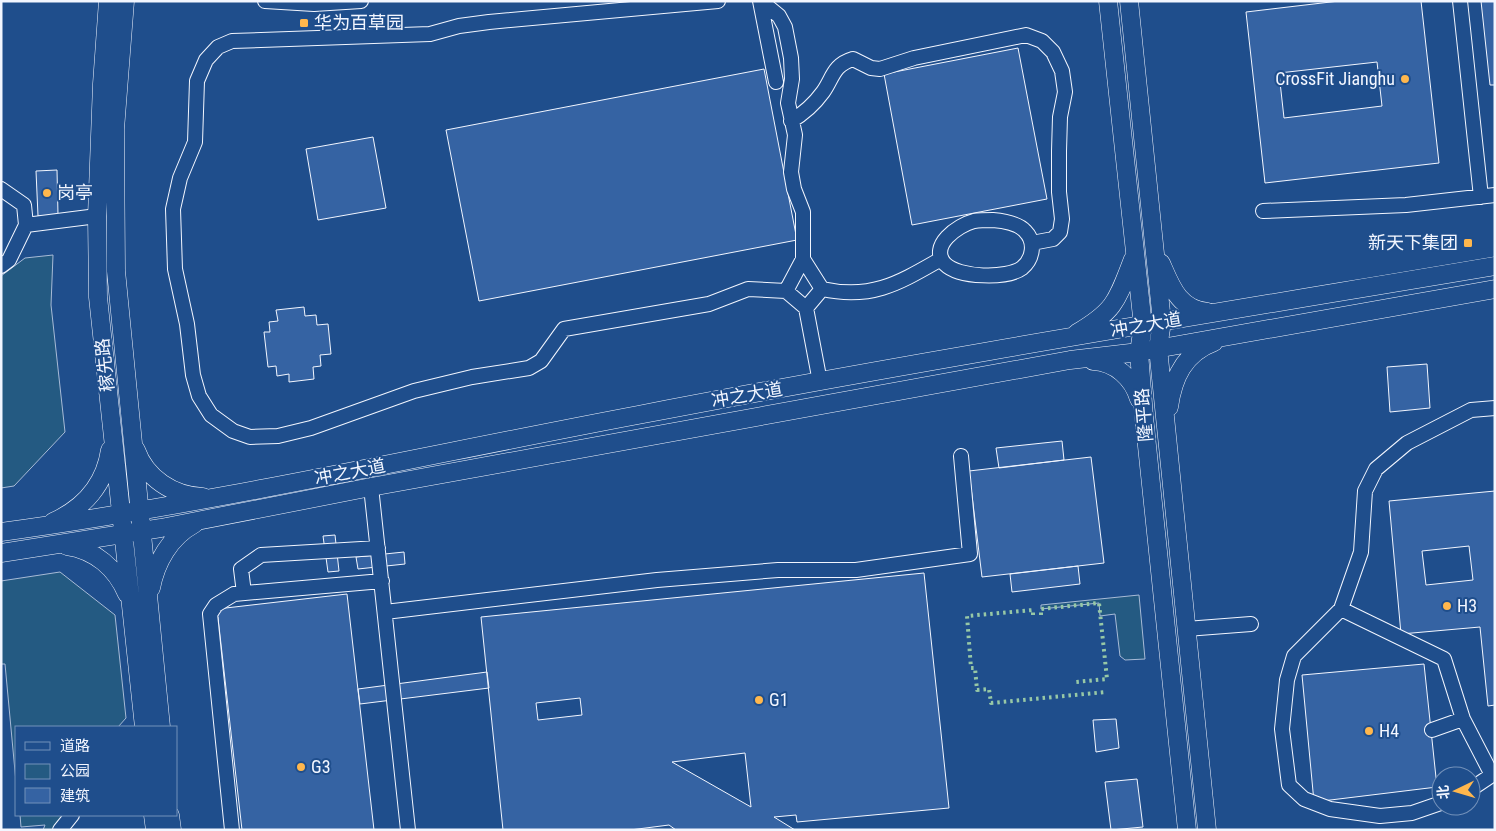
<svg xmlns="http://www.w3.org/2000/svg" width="1496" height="831" font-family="'Roboto Condensed','Noto Sans SC',sans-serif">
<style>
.green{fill:#245a82;stroke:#a8bbd7}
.building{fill:#3563a3;stroke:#f2f6ff;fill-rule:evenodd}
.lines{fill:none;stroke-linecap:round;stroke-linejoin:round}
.minor-casing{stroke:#f2f6ff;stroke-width:16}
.major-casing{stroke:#f2f6ff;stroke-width:19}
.minor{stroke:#1f4e8c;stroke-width:14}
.major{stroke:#1f4e8c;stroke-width:18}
.hedge{stroke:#97c8a6;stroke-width:4;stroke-dasharray:2.5 4;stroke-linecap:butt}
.poi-dot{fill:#ffb74d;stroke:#1f4e8c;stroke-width:2}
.labels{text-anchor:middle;stroke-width:4;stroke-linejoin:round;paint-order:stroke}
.poi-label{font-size:18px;fill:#f2f6ff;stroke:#1f4e8c;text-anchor:start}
.street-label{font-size:18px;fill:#f2f6ff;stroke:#1f4e8c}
</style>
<rect width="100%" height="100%" fill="#1f4e8c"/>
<path class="green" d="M53,255L51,305L65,432L14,486L1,488V276L25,258Z
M60,572L115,615L126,718L118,727H16V782L5,664H1V581Z
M1139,595L1145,659L1125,660L1120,656L1115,614L1100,616L1099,603L1041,609V605Z
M20,815H71L58,830H43L45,825L21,827Z"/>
<path class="building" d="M1339,1H1421L1439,163L1265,183L1246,12ZM1377,62L1382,106L1284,118L1279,73Z
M1481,1H1495V85H1490Z
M1018,48L1047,199L912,225L884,74Z
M764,69L797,240L479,301L446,130Z
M373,137L386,208L318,220L306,149Z
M57,170L58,215L38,216L36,171Z
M304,307L305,316L316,315L317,325L328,324L331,354L320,355L321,366L313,367L314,379L289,382V374L277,376L276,366L268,367L264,332H270L269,322L278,321L276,310Z
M1427,364L1430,408L1390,412L1387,367Z
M1062,441L1064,460L999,468L996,448Z
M1091,457L1104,563L982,577L969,471Z
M1495,491V705L1488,706L1480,627L1401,634L1389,501ZM1469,546L1473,580L1426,585L1422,551Z
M335,535L339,571L328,572L323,536Z
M404,552L405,564L358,569L356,557Z
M1078,566L1080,584L1012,592L1010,574Z
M924,573L949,808L797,822L796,815L774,817L795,830H676L669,825L630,830H503L481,617ZM580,698L582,715L538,720L536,703ZM745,753L751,807L672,762Z
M347,594L374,830H242L217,609Z
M1424,664L1437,787L1314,802L1302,675Z
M487,672L489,688L360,704L358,689Z
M1116,719L1119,748L1096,752L1093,720Z
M1137,779L1143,827L1111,830L1105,782Z"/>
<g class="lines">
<defs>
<path id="minor" d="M265,1L314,4L361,1
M718,1L489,22L459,26L430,34L232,41L218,47L206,60L197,81L195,142L180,178L173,209L175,269L187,324L193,375L199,396L211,415L233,431L250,437L278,436L311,428L414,391L472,377L529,368L541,361L564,329L709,304L748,289L786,291L806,308L822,289L803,259L786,291
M760,1L776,82
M761,1L779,16L785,27L791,58L792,79L788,103L795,135L791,172L794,189L803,212V259
M1460,1L1481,197
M791,121C803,114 815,103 823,92C833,78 833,65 853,59L871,68L880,69L914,58L1026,35L1042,41L1053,52L1062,71L1065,92L1060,117L1059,151V192L1062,219L1060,232L1053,239L1032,243
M1,189L24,205L26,225
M1263,211L1406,205L1495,195
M993,220C1004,221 1018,223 1025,231C1036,242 1033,259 1022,268C1007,279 959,278 945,264C928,246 958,225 974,221C980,220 987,220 993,220Z
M1,266L9,260L26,225L97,216
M822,289C872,300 899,283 941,259
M806,308L820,382
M371,487L408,830
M244,593L241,569L261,555L378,548
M1341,609L1444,659L1463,719
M385,612L657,580L778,570H856L970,554L961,456
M1186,629L1251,624
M1432,730L1463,719L1492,775L1495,773
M1471,789L1492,775
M1441,803L1412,813L1380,816L1330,809L1304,799L1289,785L1282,729L1287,680L1294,656L1341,609L1361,552L1365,491L1376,469L1407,443L1471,410L1495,408
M60,830L72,815
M232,830L210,614L216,605L234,594L382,581"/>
<path id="major" d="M108,1L102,84L97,216L98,297L144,727
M125,1L115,129L116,271L161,727
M1108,1L1143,326L1139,352L1144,417L1187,830
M1129,1L1162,322L1158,348L1207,830
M1161,263C1171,286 1179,310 1208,312
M1077,333C1116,310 1117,300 1133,259
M1093,361C1115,362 1133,378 1139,399
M1169,407C1173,378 1184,353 1214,342
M136,450C146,478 173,496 203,497
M53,522C84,508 105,484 110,450
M1,532C215,503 426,455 638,415C923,360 1209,314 1495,266
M67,546C95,550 116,568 127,594
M1,553L161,528L371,487L1070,360L1139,352L1495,289
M151,588C156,562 170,537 194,524
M153,815L155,830
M170,815L172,830"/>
</defs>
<use href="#minor" class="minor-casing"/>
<use href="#major" class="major-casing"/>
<use href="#minor" class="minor"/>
<use href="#major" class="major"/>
<path class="hedge" d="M1033,615V610L967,616L971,668H975L977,690L989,689L991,703L1106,692
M1041,615V609L1099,603L1107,679L1076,682"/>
</g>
<g class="poi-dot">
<rect x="299" y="18" width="10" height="10" rx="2.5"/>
<circle cx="1405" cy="79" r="5"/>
<circle cx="47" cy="193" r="5"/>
<rect x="1463" y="238" width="10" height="10" rx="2.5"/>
<circle cx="1447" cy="606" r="5"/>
<circle cx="759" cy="700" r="5"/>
<circle cx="1369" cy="731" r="5"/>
<circle cx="301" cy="767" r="5"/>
</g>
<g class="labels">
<g class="poi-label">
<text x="314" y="29">华为百草园</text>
<text x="1395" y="85" text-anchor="end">CrossFit Jianghu</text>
<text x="57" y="199">岗亭</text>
<text x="1458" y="249" text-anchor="end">新天下集团</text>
<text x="1457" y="612">H3</text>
<text x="769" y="706">G1</text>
<text x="1379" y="737">H4</text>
<text x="311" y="773">G3</text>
</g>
<g class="street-label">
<text transform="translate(1146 325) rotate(-10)" y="6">冲之大道</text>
<text transform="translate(105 365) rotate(-96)" y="6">稼先路</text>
<text transform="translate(747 395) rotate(-10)" y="6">冲之大道</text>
<text transform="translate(1144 415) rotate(-95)" y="6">隆平路</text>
<text transform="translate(350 472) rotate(-11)" y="6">冲之大道</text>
</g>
</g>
<rect width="1496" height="831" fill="none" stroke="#f2f6ff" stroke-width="5"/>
<rect x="15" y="726" width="162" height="90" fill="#1f4e8c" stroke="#7391ba"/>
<rect x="25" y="742" width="25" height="8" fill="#1f4e8c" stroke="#7391ba"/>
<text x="60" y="751" font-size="15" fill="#f2f6ff">道路</text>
<rect x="25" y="764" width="25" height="15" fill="#245a82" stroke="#7391ba"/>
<text x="60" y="776" font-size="15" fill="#f2f6ff">公园</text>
<rect x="25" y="788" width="25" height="15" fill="#3563a3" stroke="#7391ba"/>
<text x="60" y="801" font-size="15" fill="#f2f6ff">建筑</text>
<g transform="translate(1456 791) rotate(265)"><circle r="24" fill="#1f4e8c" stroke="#7391ba"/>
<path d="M0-4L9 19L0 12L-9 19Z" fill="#ffb74d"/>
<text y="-8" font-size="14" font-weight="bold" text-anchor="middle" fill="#f2f6ff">北</text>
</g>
</svg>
